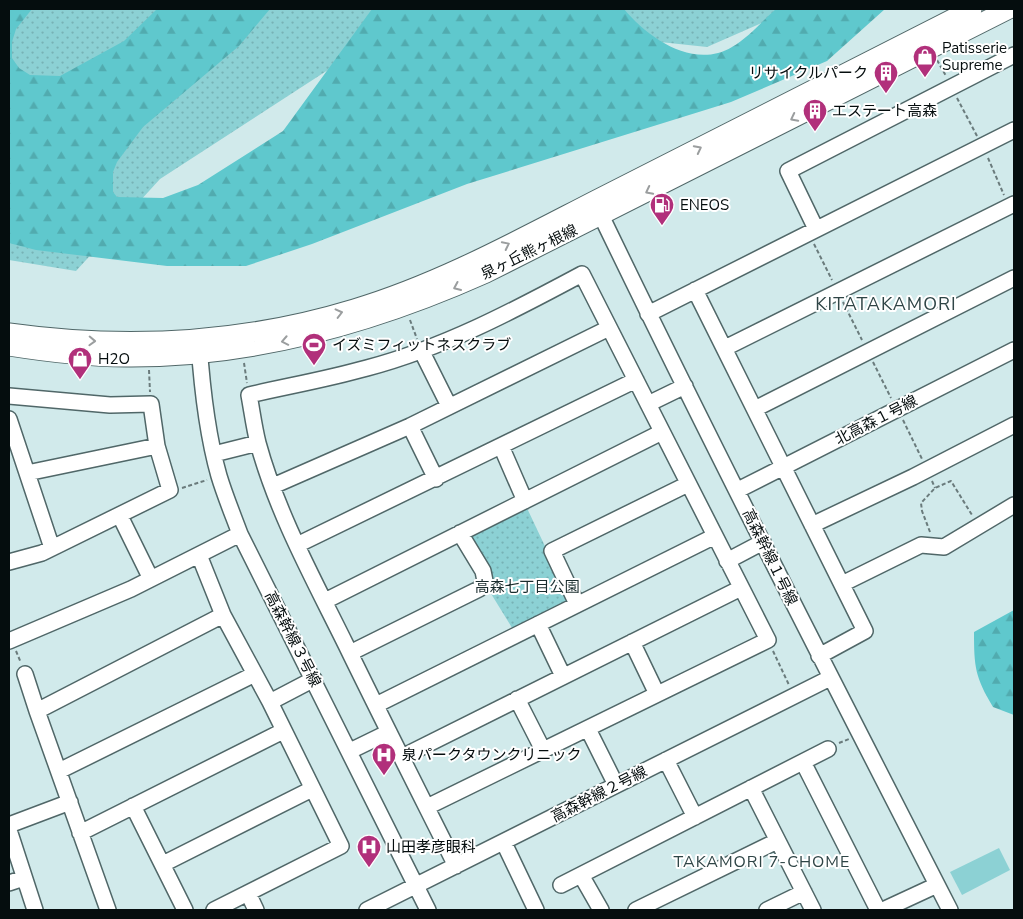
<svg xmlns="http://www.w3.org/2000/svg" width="1023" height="919" font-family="'Nunito Sans','Noto Sans JP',sans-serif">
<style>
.grass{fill:url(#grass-dots)}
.forest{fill:url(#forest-firs)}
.garden{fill:#8cd1d4}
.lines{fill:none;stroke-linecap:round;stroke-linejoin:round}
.minor-casing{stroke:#506768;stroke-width:18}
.major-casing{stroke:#506768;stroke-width:21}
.path{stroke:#6a7b7c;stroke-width:2;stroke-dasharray:4 2.5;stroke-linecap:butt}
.minor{stroke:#fff;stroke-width:15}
.major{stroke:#fff;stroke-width:19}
.oneway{stroke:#9b9e9f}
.labels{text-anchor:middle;stroke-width:4;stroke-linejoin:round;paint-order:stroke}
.poi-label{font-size:15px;fill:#050d0e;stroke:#fff;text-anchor:start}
.street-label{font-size:15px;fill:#050d0e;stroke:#fff}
.park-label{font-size:15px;fill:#1a2d2e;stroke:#fff}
.neighbourhood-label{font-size:16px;letter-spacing:1px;fill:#2f4546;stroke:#fff}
.quarter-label{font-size:18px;letter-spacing:1px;fill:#2f4546;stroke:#fff}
</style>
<defs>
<pattern id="grass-dots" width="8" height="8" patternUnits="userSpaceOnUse" patternTransform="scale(1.25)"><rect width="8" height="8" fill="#8cd1d4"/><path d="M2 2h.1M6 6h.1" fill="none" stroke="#77b2b5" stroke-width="1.8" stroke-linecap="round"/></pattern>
<pattern id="forest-firs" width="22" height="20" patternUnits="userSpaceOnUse" patternTransform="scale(1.25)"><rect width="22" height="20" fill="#5fc8cd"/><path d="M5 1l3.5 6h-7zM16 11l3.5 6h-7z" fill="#51abaf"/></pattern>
</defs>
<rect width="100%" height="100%" fill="#d1eaeb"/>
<path class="grass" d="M9,9H422L160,179L76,271L9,260Z
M473,9H794L707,47L575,33Z
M526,506L569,597L568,605L514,631L490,592L493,583L471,539L472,532Z"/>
<path class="forest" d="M9,9H32L16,29L12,42V58L19,68L30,75L60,76L124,41L157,9H270L239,46L143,127L117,162L113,172V192L117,197L163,198L198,185L283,131L372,9H624C648,38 694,70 732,47C748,38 762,21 776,9H885L827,61L731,102L467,184L312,244L246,266H167L36,250L9,243Z
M1014,610V715L993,707C975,677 974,667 974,632Z"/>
<path class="garden" d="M999,848L1010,870L962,895L950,872Z"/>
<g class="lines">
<defs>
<path id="minor" d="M596,205C710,442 830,676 950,910
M816,229L788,171L1014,55
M695,290L865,631L819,656
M648,314L1014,130
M199,344C202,388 207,434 219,476C225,496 233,515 240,534L428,910
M725,348L1014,204
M421,350L449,406
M9,396L110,405L151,404L157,446L170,490L42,553L9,562
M648,404L685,386
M755,409L1014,278
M9,419L52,548
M410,426L436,479
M501,446L525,501
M214,454L258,443
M27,473L157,446
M273,486L410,426L609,328
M738,490L1014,350
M120,516L151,579
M812,525L913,477L1014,425
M297,545L636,380
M199,555L223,615
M727,561L763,542
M842,584L921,545L944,547L1014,505
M325,601L662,432
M577,604L552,551L688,484
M538,624L563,676
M9,641L131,589L240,534
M632,642L657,694
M350,653L479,589L485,581L483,571L460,533
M25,674L37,711
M517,699L543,750
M270,702L314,679
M376,705L715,536
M588,729L616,785
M350,751L389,732
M402,757L741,588
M666,760L695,817
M803,762L878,910
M59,771L255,674
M751,788L813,910
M133,806L185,910
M427,807L768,640L582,274C513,311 443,348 367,368C328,379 288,386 249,395C252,411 254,427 258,443C277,513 314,580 346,645C382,719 419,792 456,866
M9,825L70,802
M9,830L35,910
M80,833L283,731
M504,843L536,910
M163,864L312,789
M581,875L601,910
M9,883L24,878
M561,885L828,749
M248,893L256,910
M108,910L37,711L223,615L270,702L341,846L214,910
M367,910L830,678
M636,910L777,841
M767,910L804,892
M883,910L937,885"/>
<path id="major" d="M9,333C124,349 242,343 354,309C438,284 518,240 596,200C721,137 846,72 972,9
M9,346C47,352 87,357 126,357C252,358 372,324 486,273L1009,9"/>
</defs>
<use href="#minor" class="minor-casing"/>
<use href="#major" class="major-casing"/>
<path class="path" d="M937,60L946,76
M957,98L977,136
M988,158L1004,195
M814,244L832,280
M843,302L862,340
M410,320L417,339
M873,362L891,398
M244,363L247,383
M149,370L150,392
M903,420L922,459
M932,481L935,488
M182,488L207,480
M930,532L922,511L921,503L935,488L951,481L972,515
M16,651L21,663
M773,651L789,685
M839,743L849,739"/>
<use href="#minor" class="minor"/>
<use href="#major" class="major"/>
</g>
<defs><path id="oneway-chevron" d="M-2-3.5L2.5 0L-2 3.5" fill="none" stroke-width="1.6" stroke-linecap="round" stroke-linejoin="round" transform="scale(1.25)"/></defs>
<g class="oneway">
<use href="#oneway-chevron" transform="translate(794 118) rotate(153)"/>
<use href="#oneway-chevron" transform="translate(698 149) rotate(-27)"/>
<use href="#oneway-chevron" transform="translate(649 191) rotate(153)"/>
<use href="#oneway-chevron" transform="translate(506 245) rotate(-26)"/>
<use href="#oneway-chevron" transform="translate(457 287) rotate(156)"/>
<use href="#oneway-chevron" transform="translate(339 313) rotate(-14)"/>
<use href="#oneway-chevron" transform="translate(92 341) rotate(2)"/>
<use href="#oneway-chevron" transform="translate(285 341) rotate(169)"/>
</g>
<defs>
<symbol id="shop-pin" viewBox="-11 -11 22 30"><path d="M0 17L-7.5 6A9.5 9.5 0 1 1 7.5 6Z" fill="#b1307b" stroke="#fff"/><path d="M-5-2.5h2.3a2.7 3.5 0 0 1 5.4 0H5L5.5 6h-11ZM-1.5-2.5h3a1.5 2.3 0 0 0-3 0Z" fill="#fff"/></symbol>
<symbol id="building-pin" viewBox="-11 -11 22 30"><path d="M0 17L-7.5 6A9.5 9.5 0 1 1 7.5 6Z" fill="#b1307b" stroke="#fff"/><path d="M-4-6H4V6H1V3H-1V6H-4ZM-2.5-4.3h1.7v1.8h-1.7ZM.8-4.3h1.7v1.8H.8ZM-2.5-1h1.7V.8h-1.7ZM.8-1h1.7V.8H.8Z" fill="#fff"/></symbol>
<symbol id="fuel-pin" viewBox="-11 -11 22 30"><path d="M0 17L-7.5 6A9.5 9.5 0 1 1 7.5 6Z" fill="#b1307b" stroke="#fff"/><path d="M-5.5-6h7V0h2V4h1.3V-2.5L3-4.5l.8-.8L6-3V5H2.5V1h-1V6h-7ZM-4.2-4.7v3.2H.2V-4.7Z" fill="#fff"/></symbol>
<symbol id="stadium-pin" viewBox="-11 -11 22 30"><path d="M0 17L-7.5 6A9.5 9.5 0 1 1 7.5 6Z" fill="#b1307b" stroke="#fff"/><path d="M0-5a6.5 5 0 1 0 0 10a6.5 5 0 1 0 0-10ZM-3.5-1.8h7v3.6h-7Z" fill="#fff"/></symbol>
<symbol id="hospital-pin" viewBox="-11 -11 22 30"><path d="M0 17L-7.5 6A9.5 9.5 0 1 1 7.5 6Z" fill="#b1307b" stroke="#fff"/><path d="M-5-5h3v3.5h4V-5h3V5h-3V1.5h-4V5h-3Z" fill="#fff"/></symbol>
</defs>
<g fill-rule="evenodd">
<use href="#shop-pin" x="911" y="43" width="28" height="38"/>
<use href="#building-pin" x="872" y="59" width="28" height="38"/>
<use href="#building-pin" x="801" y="97" width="28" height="38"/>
<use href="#fuel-pin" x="648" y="191" width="28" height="38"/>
<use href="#stadium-pin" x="300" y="331" width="28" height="38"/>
<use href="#shop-pin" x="66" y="345" width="28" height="38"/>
<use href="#hospital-pin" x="370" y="741" width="28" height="38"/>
<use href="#hospital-pin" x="355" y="833" width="28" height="38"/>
</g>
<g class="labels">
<g class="poi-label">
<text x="942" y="53">Patisserie<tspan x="942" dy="17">Supreme</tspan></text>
<text x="868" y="78" text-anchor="end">リサイクルパーク</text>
<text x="832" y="116">エステート高森</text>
<text x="680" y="210">ENEOS</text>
<text x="332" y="350">イズミフィットネスクラブ</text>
<text x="98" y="364">H2O</text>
<text x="402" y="760">泉パークタウンクリニック</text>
<text x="386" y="852">山田孝彦眼科</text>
</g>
<g class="street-label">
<text transform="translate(529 252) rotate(-26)" y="5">泉ヶ丘熊ヶ根線</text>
<text transform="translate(876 420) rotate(-27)" y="5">北高森１号線</text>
<text transform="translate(770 557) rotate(64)" y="5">高森幹線１号線</text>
<text transform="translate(293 639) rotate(63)" y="5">高森幹線３号線</text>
<text transform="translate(599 794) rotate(-27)" y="5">高森幹線２号線</text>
</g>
<g class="park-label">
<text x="527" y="592">高森七丁目公園</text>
</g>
<g class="neighbourhood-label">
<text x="762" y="867">TAKAMORI 7-CHOME</text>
</g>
<g class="quarter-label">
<text x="886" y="310">KITATAKAMORI</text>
</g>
</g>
<rect width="1023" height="919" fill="none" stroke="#050d0e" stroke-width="20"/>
</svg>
